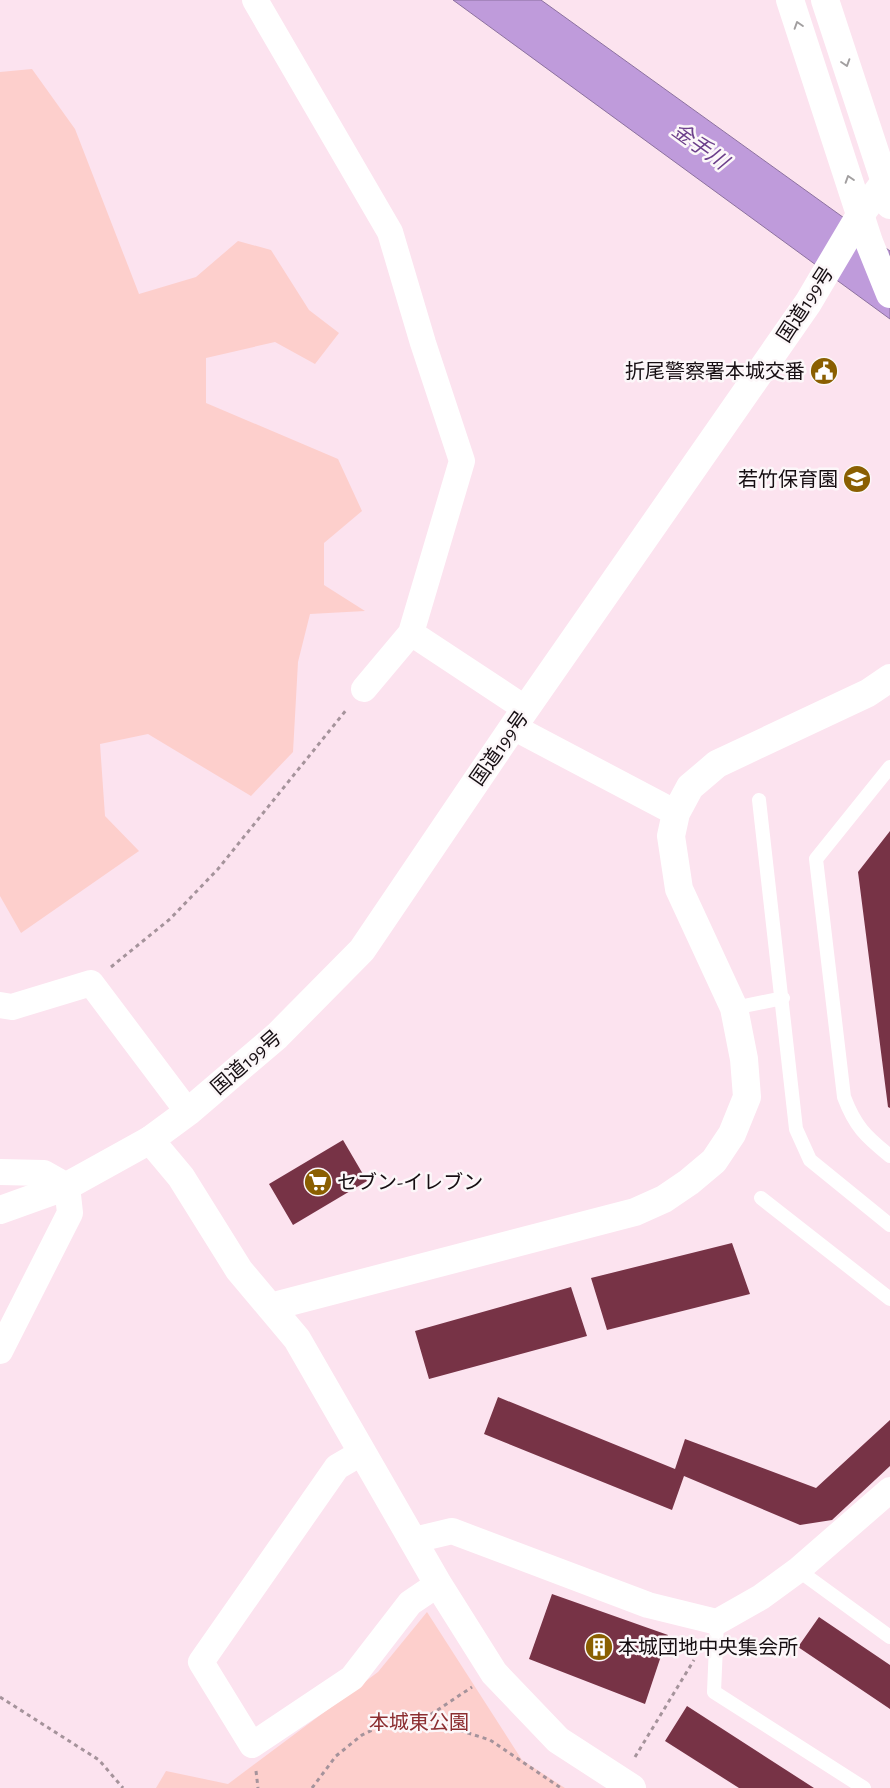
<svg xmlns="http://www.w3.org/2000/svg" width="890" height="1788" font-family="'Alegreya Sans','Noto Sans JP',sans-serif">
<style>
.green{fill:#fdcfcc}
.water{fill:#bf9bdb;stroke:#8c719f}
.building{fill:#773346}
.lines{fill:none;stroke-linecap:round;stroke-linejoin:round}
.path{stroke:#a5939b;stroke-width:3;stroke-dasharray:4 4;stroke-linecap:butt}
.lane{stroke:#fff;stroke-width:14}
.street{stroke:#fff;stroke-width:26}
.secondary{stroke:#fff;stroke-width:28}
.highway{stroke:#fff;stroke-width:28}
.oneway{stroke:#a29fa0}
.labels{text-anchor:middle;stroke-width:5;stroke-linejoin:round;paint-order:stroke}
.street-label{font-size:20px;fill:#160e12;stroke:#fcf7f9}
.poi-label{font-size:20px;fill:#160e12;stroke:#fcf7f9;text-anchor:end}
.park-label{font-size:20px;fill:#8c2e31;stroke:#fcf7f9}
.water-label{font-size:21px;font-style:italic;fill:#6c3f8b;stroke:#fcf7f9}
</style>
<rect width="100%" height="100%" fill="#fce3ef"/>
<path class="green" d="M32,69L75,129L139,294L196,277L238,241L271,250L309,310L339,333L315,364L275,342L206,358V403L338,459L362,511L324,543V585L365,611L310,614L298,662L293,752L251,796L148,734L100,744L105,816L139,851L21,933L0,896V72Z
M427,1612L522,1760L565,1788H156L166,1771L228,1784L378,1672Z"/>
<path class="water" d="M453,0H541L890,251V319Z"/>
<path class="building" d="M890,831V1108L888,1107L858,872Z
M343,1140L367,1181L293,1225L269,1184Z
M732,1243L750,1294L607,1330L591,1278Z
M571,1287L587,1336L429,1379L415,1331Z
M498,1397L675,1469L685,1439L816,1488L890,1420V1466L832,1520L800,1525L684,1476L672,1510L484,1434Z
M552,1594L668,1635L645,1704L529,1659Z
M819,1617L890,1665V1709L798,1647Z
M687,1706L814,1788H739L665,1741Z"/>
<g class="lines">
<path class="path" d="M111,967L170,919L218,869L347,709
M0,1697L99,1760L123,1788
M424,1719L472,1687
M635,1757L694,1660
M256,1771L258,1788
M312,1788L336,1756L362,1735L389,1722L424,1719L490,1740L561,1788"/>
<path class="lane" d="M890,767L816,859L844,1097C855,1126 865,1136 890,1156
M759,800L796,1129L810,1160L890,1225
M734,1008L783,998
M761,1198L890,1299
M798,1570L890,1637
M717,1622L714,1692L864,1788"/>
<path class="street" d="M255,0L390,232L423,343L462,461L411,633L526,709
M364,689L411,633
M513,727L676,813
M0,1005L12,1007L91,983L188,1112
M0,1172L44,1173L67,1186L70,1213L0,1351
M361,1453L337,1467L201,1662L252,1745L352,1678L410,1603L438,1584
M414,1540L452,1531L648,1605L717,1622L761,1597L798,1570L890,1490"/>
<path class="secondary" d="M790,0L869,242L890,294
M825,0L885,182L890,205
M150,1140L181,1177L239,1270L297,1339L438,1584L494,1673L558,1740L632,1788
M270,1307L635,1212L664,1199L689,1182L714,1161L732,1134L747,1097L744,1059L734,1008L679,889L671,836L676,813L690,787L717,764L868,693L890,678"/>
<path class="highway" d="M0,1210L67,1186L150,1140L188,1112L277,1036L362,950L513,727L808,303L860,215L890,175"/>
</g>
<defs><path id="oneway-chevron" d="M-2-3.5L2.5 0L-2 3.5" fill="none" stroke-width="1.6" stroke-linecap="round" stroke-linejoin="round" transform="scale(1.25)"/></defs>
<g class="oneway">
<use href="#oneway-chevron" transform="translate(798 25) rotate(-108)"/>
<use href="#oneway-chevron" transform="translate(846 63) rotate(72)"/>
<use href="#oneway-chevron" transform="translate(849 179) rotate(-108)"/>
</g>
<defs>
<symbol id="civic-disc" viewBox="-11 -11 22 22"><circle r="9.5" fill="#8a5f01" stroke="#fcf7f9"/><path d="M-.6-6.5H3V-4.5H.6V-3L4-1V1h2V6H-6V1h2V-1L-.6-3ZM-1.2 2.5V6h2.4V2.5Z" fill="#fff"/></symbol>
<symbol id="school-disc" viewBox="-11 -11 22 22"><circle r="9.5" fill="#8a5f01" stroke="#fcf7f9"/><path d="M0-5L7-2L0 1L-7-2ZM-4 1L0 2.5L4 1V4Q0 6-4 4Z" fill="#fff"/></symbol>
<symbol id="supermarket-disc" viewBox="-11 -11 22 22"><circle r="9.5" fill="#8a5f01" stroke="#fcf7f9"/><path d="M-6-5.5h2.5l.6 2H6L4.5 2H-2.5L-4.4-4H-6ZM-1.5 3.2a1.3 1.3 0 1 0 .1 0ZM3 3.2a1.3 1.3 0 1 0 .1 0Z" fill="#fff"/></symbol>
<symbol id="building-disc" viewBox="-11 -11 22 22"><circle r="9.5" fill="#8a5f01" stroke="#fcf7f9"/><path d="M-4-6H4V6H1V3H-1V6H-4ZM-2.5-4.3h1.7v1.8h-1.7ZM.8-4.3h1.7v1.8H.8ZM-2.5-1h1.7V.8h-1.7ZM.8-1h1.7V.8H.8Z" fill="#fff"/></symbol>
</defs>
<g fill-rule="evenodd">
<use href="#civic-disc" x="808" y="355" width="32" height="32"/>
<use href="#school-disc" x="841" y="463" width="32" height="32"/>
<use href="#supermarket-disc" x="302" y="1166" width="32" height="32"/>
<use href="#building-disc" x="583" y="1631" width="32" height="32"/>
</g>
<g class="labels">
<g class="street-label">
<text transform="translate(805 304) rotate(-57)" y="7">国道199号</text>
<text transform="translate(499 748) rotate(-55)" y="7">国道199号</text>
<text transform="translate(246 1062) rotate(-41)" y="7">国道199号</text>
</g>
<g class="poi-label">
<text x="805" y="378">折尾警察署本城交番</text>
<text x="838" y="486">若竹保育園</text>
<text x="337" y="1189" text-anchor="start">セブン-イレブン</text>
<text x="618" y="1654" text-anchor="start">本城団地中央集会所</text>
</g>
<g class="park-label">
<text x="419" y="1729">本城東公園</text>
</g>
<g class="water-label">
<text transform="translate(700 146) rotate(36)" y="7">金手川</text>
</g>
</g>
</svg>
